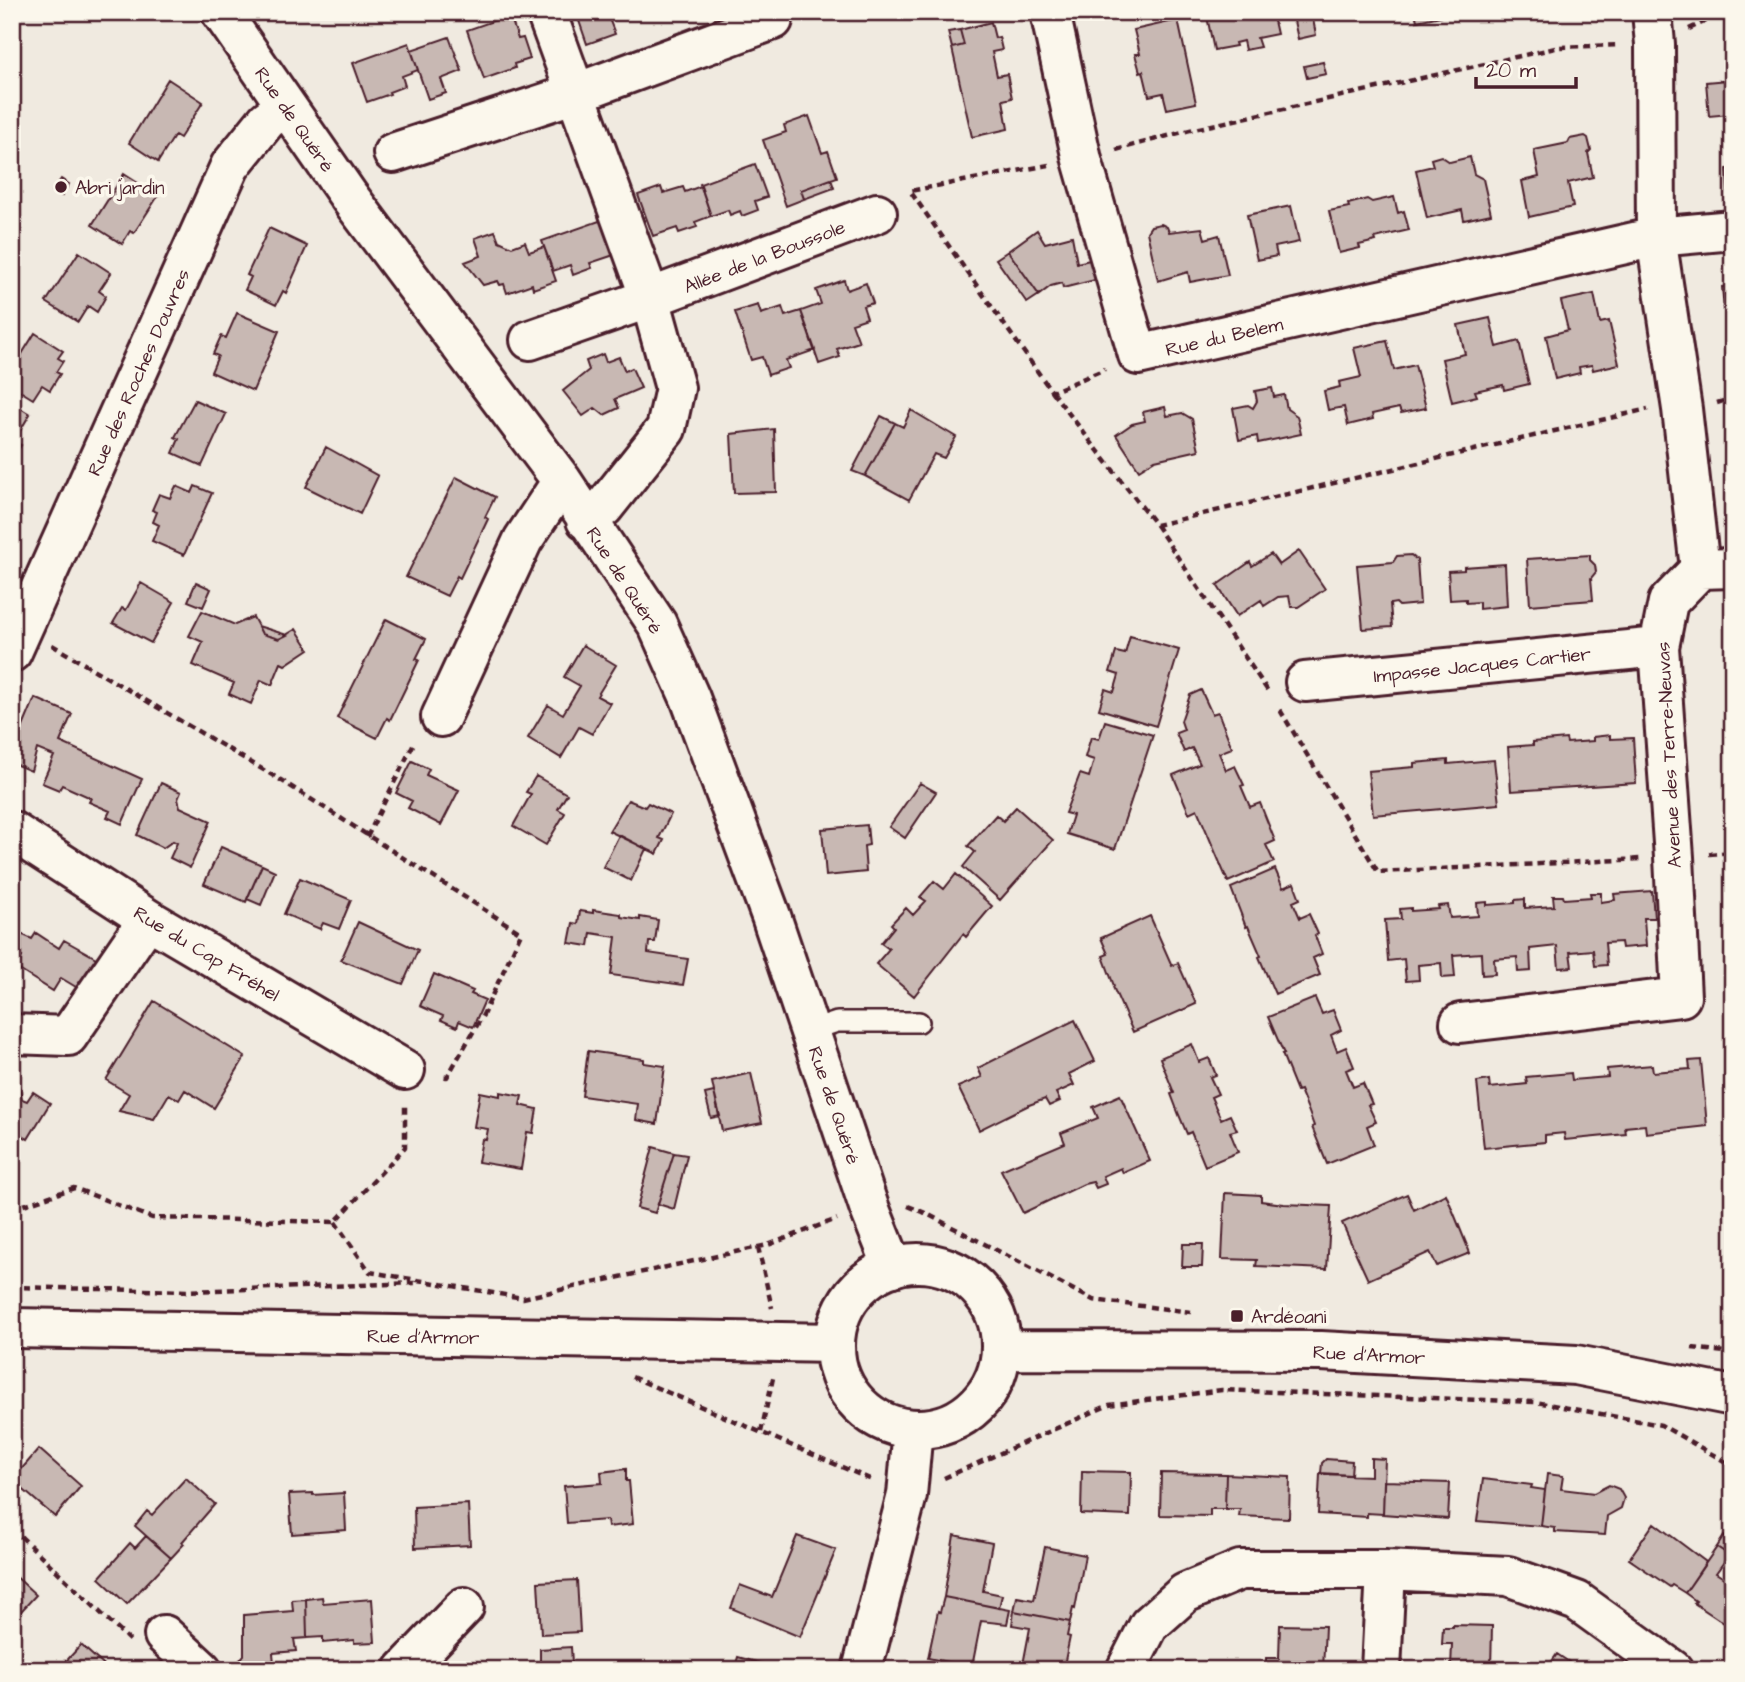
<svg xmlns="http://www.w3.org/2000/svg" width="1745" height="1682" font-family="'Architects Daughter',sans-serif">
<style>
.building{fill:#c8b8b3;stroke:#4a1f2b;stroke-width:2}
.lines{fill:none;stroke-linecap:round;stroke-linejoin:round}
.lane-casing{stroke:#4a1f2b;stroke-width:24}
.street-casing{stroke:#4a1f2b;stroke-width:44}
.secondary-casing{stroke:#4a1f2b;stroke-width:44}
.path{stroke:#4a1f2b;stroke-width:4.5;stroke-dasharray:7 5;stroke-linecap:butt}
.lane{stroke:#fbf7ec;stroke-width:19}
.street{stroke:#fbf7ec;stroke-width:38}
.secondary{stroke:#fbf7ec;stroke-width:38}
.poi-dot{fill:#4a1f2b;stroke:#fbf7ec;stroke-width:2.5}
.labels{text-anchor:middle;stroke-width:7;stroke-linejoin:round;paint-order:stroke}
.street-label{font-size:19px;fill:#4a1f2b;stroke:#fbf7ec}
.poi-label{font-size:19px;fill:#4a1f2b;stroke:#fbf7ec;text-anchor:start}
</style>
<rect width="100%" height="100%" fill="#f0eae0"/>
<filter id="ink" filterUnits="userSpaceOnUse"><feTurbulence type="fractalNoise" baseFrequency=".0143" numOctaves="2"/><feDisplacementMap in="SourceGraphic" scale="14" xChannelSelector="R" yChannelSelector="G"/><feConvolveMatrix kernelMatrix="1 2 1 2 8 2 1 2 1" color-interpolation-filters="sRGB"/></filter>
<g filter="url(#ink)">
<path class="building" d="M576,12H614L608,16L615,34L587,44Z
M1206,12H1272L1277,34L1257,38L1260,47L1245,50L1243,41L1235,43L1236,46L1214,50Z
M1292,12H1344L1313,19L1316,35L1298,39Z
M1415,12H1450V14L1417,21Z
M510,15L518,39L523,38L530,59L514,64L515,68L484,79L467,30Z
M1178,20L1196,103L1167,109L1163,93L1149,96L1143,71L1140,72L1135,54H1140L1134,30Z
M991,22L995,38L999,37L1002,50L992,52L997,76L1007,74L1012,98L1003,100L1008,129L972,137L952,48L964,45L960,30Z
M960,30L964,45L952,48L948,32Z
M449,37L462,71L441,79L446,93L428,99L411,50Z
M409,43L418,70L402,76L405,86L389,92L390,94L367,102L353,63Z
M1733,53V141H1732L1730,114L1709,116L1706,82L1728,80L1726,54Z
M1323,62L1326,74L1307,78L1304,66Z
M168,79L203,102L180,138L175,135L158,162L129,143Z
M809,116L822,153L828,151L837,177L801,190L804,199L786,206L763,140L786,132L784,125Z
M1585,136L1588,138L1591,150L1588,153L1593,177L1568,183L1573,207L1529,217L1522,181L1539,177L1534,150L1568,143L1570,139Z
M1441,156L1450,162L1470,157L1474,174L1483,179L1491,214L1464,220L1462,210L1427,218L1416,170L1433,166L1431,159Z
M755,164L767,197L755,201L758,210L742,216L740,211L730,215L728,210L711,216L700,184Z
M1733,168V222L1729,223L1727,169Z
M124,174L158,196L134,233L130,231L122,244L92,225Z
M61,179L69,184L62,196L53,191Z
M831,179L834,188L804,199L801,190Z
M701,186L711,216L695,222L697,227L679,233L677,228L653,236L638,195L661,187L663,193L683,187L685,192Z
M1394,197L1398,213L1404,211L1409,230L1375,238L1376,241L1359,245L1360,248L1339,253L1329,211L1349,207L1348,204L1367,199L1372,202Z
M1291,206L1299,242L1275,247L1277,256L1257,260L1247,215Z
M605,219L617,254L590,263L592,268L573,275L570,265L553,271L542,241Z
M1161,224L1167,227L1169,232L1202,228L1205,239L1219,235L1228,275L1190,282L1188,272L1158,281L1147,232L1151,226Z
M269,228L307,246L286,293L283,291L276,305L245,290L251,277L247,275Z
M1037,230L1045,243L1072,236L1077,263L1094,259L1099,279L1063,288L1062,283L1051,286L1039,295L1008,251Z
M495,231L499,241L512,247L525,242L529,252L544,247L556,281L533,289L532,284L507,293L504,284L500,285L498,281L483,285L465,262L481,256L475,238Z
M1008,251L1039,295L1027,303L996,259Z
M79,252L111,273L99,291L106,296L97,312L88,306L78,322L46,302Z
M844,280L847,290L866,283L873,303L863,306L867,318L852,323L859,342L837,349L840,357L819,364L801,311L821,304L816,290Z
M1733,286V320H1725L1722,287Z
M1594,294L1600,323L1609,321L1619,364L1593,370L1592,365L1579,367L1580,373L1555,379L1546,336L1568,330L1561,301Z
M758,305L761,314L782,307L785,316L801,311L815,350L786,360L789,368L768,375L762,357L751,360L735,312Z
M237,313L279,331L253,391L211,372L218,356L213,354L221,336L226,338Z
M1490,318L1497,347L1519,341L1529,384L1504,390L1503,385L1475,391L1477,396L1452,402L1442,359L1465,354L1458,325Z
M35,333L63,351L58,358L63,361L56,372L60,374L50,390L42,385L33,399L12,386V370Z
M1387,341L1394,370L1415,365L1426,408L1401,413L1399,408L1372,414L1373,419L1348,425L1344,407L1328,410L1324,391L1340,387L1339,382L1361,377L1354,348Z
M603,354L606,362L619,357L625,371L632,368L641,388L615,399L619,408L604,415L595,408L583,416L563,391L589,370L586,361Z
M1272,388L1274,397L1284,395L1287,409L1297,416L1301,434L1258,443L1257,436L1239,440L1233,408L1248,405L1253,408L1257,401L1255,391Z
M195,400L226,414L202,466L173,453L179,439L175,437Z
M12,403L30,414L14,441L21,445L12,460Z
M1165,407L1167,416L1182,413L1192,419L1199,450L1155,460L1139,470L1116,435L1132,424L1145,421L1143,412Z
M911,410L956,437L944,458L934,454L909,500L865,476L895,423L903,427Z
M881,416L895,423L865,476L852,471Z
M774,429L776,492L734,493L731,434Z
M326,447L378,476L360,514L306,487Z
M456,477L495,497L485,517L488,519L460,578L457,576L447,596L406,577Z
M176,486L192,493L195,486L212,493L184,555L152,541L159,525L153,522L157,512L152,510L159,494L170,498Z
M1299,551L1325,589L1298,607H1291L1289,596L1278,597L1264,606L1261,600L1237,616L1217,585L1250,562L1252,566L1271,554L1279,565Z
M1411,555L1417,560L1420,604L1399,606L1396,603L1390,604L1392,627L1363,629L1357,565L1393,562L1397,556Z
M1590,555V560L1595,565L1596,572L1591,578L1593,600L1530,605L1527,559Z
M1505,564L1507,606L1479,609V602L1466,603V599L1450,600L1448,571L1464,570V567Z
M196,582L211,589L203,607L188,601Z
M141,583L174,602L151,643L113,623L122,608L126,610Z
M202,611L235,625L253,617L262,634L279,639L296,629L309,649L285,665L281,663L272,685L261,680L251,704L229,694L234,683L193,665L203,642L189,636Z
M386,619L426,639L416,659L419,660L390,720L387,718L377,738L337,718Z
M258,626L287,635L279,639L262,634Z
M1130,636L1179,650L1156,726L1099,709L1105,689L1114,692L1119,675L1110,672L1116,652L1125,654Z
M583,645L616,665L597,696L610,703L592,734L579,727L561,758L528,738L548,705L563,714L580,686L564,677Z
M1201,690L1212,714L1218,712L1232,748L1219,753L1226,770L1235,766L1244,785L1241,786L1250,807L1260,803L1275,841L1266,845L1274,862L1228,882L1197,809L1189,813L1173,775L1200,764L1192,748L1184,752L1176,733L1184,730L1181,721L1190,695Z
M35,698L72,714L60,742L142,779L122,824L107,817L110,811L89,802L91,798L62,785L59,790L42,783L54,756L37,749L31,771L12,763V753Z
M1105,721L1153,735L1115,849L1067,834L1073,815L1065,813L1080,774L1089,777L1094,760L1085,757L1091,737L1099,739Z
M1610,735V739L1633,738L1636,783L1511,791L1508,747L1533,745V742L1566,739L1567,743L1593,741V737Z
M1448,760V764L1494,760L1499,804L1373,815L1368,771L1414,767V763Z
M412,761L429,769L426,775L459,790L441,825L408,808L412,801L396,793Z
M536,776L567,794L558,809L565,813L546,845L513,826L531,794L526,792Z
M161,783L181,792L178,799L180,807L211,821L190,868L170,858L177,843L173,841L163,848L137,835Z
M920,783L936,792L905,838L889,827Z
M628,800L645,807L648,803L671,814L659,838L664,840L657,854L609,831Z
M1016,807L1053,840L1000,900L963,867L975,852L968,846L996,815L1003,821Z
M867,825L869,845L864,846L866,872L826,876L822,829Z
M619,835L646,849L631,881L603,867Z
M221,847L262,865L246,902L204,884Z
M262,865L275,871L261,905L247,899Z
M1275,869L1283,888L1294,883L1300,899L1293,902L1300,918L1309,914L1318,934L1315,936L1322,954L1313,958L1320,975L1275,994L1259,957L1261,956L1248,926L1246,927L1231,888Z
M956,874L992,906L966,937L963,934L914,996L876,964L889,949L881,943L894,927L891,924L906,908L913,915L926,901L920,897L934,881L944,889Z
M300,878L351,900L339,929L323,923L320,929L284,914Z
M1652,891L1654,918H1644L1646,946L1622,948L1621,942L1605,943L1607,965L1595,966L1593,950L1570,952L1572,967L1559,968L1557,946L1530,949L1531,971L1518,972L1517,957L1494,959L1495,974L1482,975L1481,953L1453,955L1455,977L1442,978L1441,963L1418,965L1419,980L1406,981L1404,959L1388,961L1385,920L1401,919L1400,909L1411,908V911L1439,909L1438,906L1448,905L1450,918L1478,916L1477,903L1487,902V905L1515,903V900L1525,899V908L1554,906L1553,896H1563L1564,899L1591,897L1590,893H1601V902L1615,900L1614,894Z
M593,910L621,914V917L640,920V917L658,920L655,942H649L648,953L688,959L683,985L611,975L616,937L591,933L589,946L569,943L573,923L578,924L580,911L593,913Z
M1150,916L1172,966L1178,963L1196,1004L1133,1032L1113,987L1114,986L1103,956L1108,954L1101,938Z
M358,922L418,950L403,984L341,960Z
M12,930L32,939L36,933L59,948L64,940L105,963L86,993L61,978L53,991L16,968L22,957L12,953Z
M434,974L473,991L471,994L485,1000L473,1027L459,1021L457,1027L441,1020L443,1016L420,1006Z
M1315,998L1322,1014L1333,1010L1341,1030L1331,1035L1337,1051L1346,1047L1354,1067L1346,1070L1353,1087L1363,1083L1372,1104L1368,1105L1376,1122L1367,1126L1374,1145L1327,1164L1312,1127L1314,1126L1307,1107L1300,1090L1297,1091L1282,1054H1284L1268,1017Z
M154,1001L245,1057L214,1108L185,1090L179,1100L169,1094L154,1119L119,1111L129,1094L106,1080Z
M1075,1020L1095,1061L1069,1074L1074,1085L1056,1093L1060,1101L1049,1106L1045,1099L1029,1105L979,1130L958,1087L982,1077L978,1068Z
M1192,1044L1199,1062L1209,1058L1216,1075L1210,1077L1218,1094L1211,1097L1221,1119L1230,1115L1237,1130L1230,1132L1238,1152L1205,1166L1191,1132L1187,1134L1179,1115L1171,1094L1174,1093L1160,1058Z
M588,1051L644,1059V1063L665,1066L657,1124L636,1120L638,1104L582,1096Z
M1701,1060L1707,1126L1646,1133L1645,1125L1625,1127L1626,1134L1565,1140L1564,1133L1545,1135V1142L1484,1148L1477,1082L1489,1080L1490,1088L1527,1084L1526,1077L1571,1073L1572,1080L1608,1077L1607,1069L1652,1065L1653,1072L1690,1069L1689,1061Z
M751,1073L762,1123L722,1131L712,1082Z
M19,1086L22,1099L27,1101L33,1092L50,1103L28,1139L12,1129V1088Z
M480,1092L500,1096V1092L522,1096L520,1105L537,1109L533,1133L527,1132L521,1169L478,1162L482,1139L486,1140L488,1129L474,1127Z
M714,1092L720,1116L711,1118L705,1094Z
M1120,1095L1150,1161L1123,1173L1121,1168L1103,1176L1106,1184L1096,1188L1093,1182L1084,1184L1023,1213L1001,1170L1065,1143L1061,1133L1098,1118L1093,1107Z
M653,1147L674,1153L655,1213L637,1208Z
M674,1153L687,1155L674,1209L658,1204Z
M1225,1193L1261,1195V1201L1284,1204L1331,1206L1327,1269L1256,1266L1257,1260L1222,1259Z
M1407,1194L1414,1210L1446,1194L1470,1253L1437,1266L1430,1252L1368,1280L1342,1223Z
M1183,1244H1203L1202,1267H1182Z
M39,1449L81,1486L55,1517L12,1480Z
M1371,1458L1385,1459L1383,1514L1367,1513V1517L1318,1514L1320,1474L1371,1476Z
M1326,1459L1352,1461L1351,1475L1321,1473L1322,1463Z
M626,1469V1481H629L633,1524L608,1527L607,1520L567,1523L564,1486L602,1483L601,1472Z
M1082,1471L1131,1472L1130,1516L1081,1514Z
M1161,1473L1226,1474L1225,1509H1210V1516L1160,1515Z
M1226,1474L1290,1477L1289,1518L1239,1516L1240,1509H1225Z
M1547,1474L1563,1476L1561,1489L1594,1493L1609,1485L1619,1489L1624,1498L1621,1508L1607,1516L1605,1535L1555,1532V1528L1541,1526Z
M186,1478L215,1504L182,1542L184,1544L171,1558L135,1526L147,1511L152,1515Z
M1483,1479L1532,1485L1531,1488L1545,1490L1541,1526L1477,1521Z
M1384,1481L1450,1483L1448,1519L1383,1514Z
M313,1493V1495L344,1493L346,1530L292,1534L289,1494Z
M468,1504L470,1545L415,1548L414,1507Z
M1654,1523L1706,1562L1685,1593L1672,1585L1670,1587L1629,1559Z
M954,1535L992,1543L983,1591L1002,1595L999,1608L944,1597Z
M146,1536L171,1558L127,1604L99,1578L130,1543L135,1548Z
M797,1536L836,1550L800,1637L731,1608L740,1585L772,1597Z
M1724,1536L1733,1543V1549L1729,1555L1717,1547Z
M1045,1547L1085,1555L1075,1609L1073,1608L1070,1622L1014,1611L1017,1597L1034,1600Z
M1717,1547L1729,1555L1716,1573L1733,1584V1629L1694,1603L1696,1601L1685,1593Z
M12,1573L36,1595L12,1621Z
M577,1580L580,1632L541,1634L538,1582Z
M322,1597L323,1603L372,1599L375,1642L354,1643V1640L323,1643V1637L307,1638L306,1599Z
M944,1597L1010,1610L1007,1624L981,1621L972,1667L928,1658L938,1611L940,1612Z
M306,1599L307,1638L294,1639L296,1651L273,1653L274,1663L268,1670H238L235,1666L244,1655V1615L293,1611L292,1600Z
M1014,1611L1070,1622L1067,1636L1070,1637L1063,1670H1022L1030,1628L1012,1625Z
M1280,1625L1325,1626L1323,1670H1266V1658H1279Z
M1453,1625L1492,1626L1491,1669L1507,1670L1451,1668L1452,1644H1442L1443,1627H1453Z
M81,1645L109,1670H58Z
M571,1647L572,1663H562V1670H523V1664H540V1649Z
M1557,1654L1581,1670H1546Z
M738,1657L778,1668L777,1670H734Z
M1186,1662L1224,1670H1184Z"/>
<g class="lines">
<defs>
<path id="lane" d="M810,1031L837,1022H919"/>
<path id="street" d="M221,12L350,198L562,481L657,624L690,698L771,916L869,1207L893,1267
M546,12L650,298L675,388L666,429L604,507L586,520
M1050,12L1082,160L1138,355L1656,237L1733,230
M393,153L576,93L773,20
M530,340L650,298L877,213
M1700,569L1733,568
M12,652L230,166L267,120L285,107
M1305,682L1659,647
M441,717L523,540L562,481
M12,831L148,919L405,1070
M1460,1023L1681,997L1674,857L1659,647L1668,602L1700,569L1682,409L1656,237L1655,44L1652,12
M12,1034L68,1036L148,919
M164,1635L202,1670
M404,1670L464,1607
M862,1670L907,1495L913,1429
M1126,1670L1149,1625L1185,1593L1240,1570H1386L1508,1576L1577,1601L1673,1670
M1381,1670L1386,1570"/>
<path id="secondary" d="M835 1346a83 83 0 1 1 166 0a83 83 0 1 1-166 0Z
M12,1328L835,1343
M1002,1350L1321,1351L1576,1365L1733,1396"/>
</defs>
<use href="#lane" class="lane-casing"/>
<use href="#street" class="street-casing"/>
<use href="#secondary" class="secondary-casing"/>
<path class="path" d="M1689,29L1725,12
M1116,150L1190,130L1560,47L1620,45
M1049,165L910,191L1052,392L1105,369
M1052,392L1156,525L1648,409
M1717,403L1733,398
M1156,525L1268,691L1270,690
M52,645L284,782L521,933L483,1015L447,1077L440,1076
M1280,710L1378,872L1641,859
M367,837L415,741
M1709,854L1733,852
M908,1206L923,1212L1093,1300L1191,1312
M12,1209L74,1188L152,1218L335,1222L405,1147V1102
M335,1222L370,1272L523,1298L768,1245L837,1219
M758,1247L772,1308
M12,1287L186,1291L418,1283
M1692,1348L1733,1353
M632,1377L872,1480
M761,1432L773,1378
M944,1478L1109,1405L1222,1390L1536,1402L1661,1425L1733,1466
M12,1528L130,1641"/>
<use href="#lane" class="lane"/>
<use href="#street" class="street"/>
<use href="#secondary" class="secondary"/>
</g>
</g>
<g class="poi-dot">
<circle cx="61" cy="187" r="7"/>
<rect x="1230" y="1309" width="14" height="14" rx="3.5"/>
</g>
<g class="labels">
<g class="street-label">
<text transform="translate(295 119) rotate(55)" y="7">Rue de Quéré</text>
<text transform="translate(764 256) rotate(-21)" y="7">Allée de la Boussole</text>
<text transform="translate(1224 336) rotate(-13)" y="7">Rue du Belem</text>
<text transform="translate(138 372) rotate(-66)" y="7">Rue des Roches Douvres</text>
<text transform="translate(625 580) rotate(57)" y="7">Rue de Quéré</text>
<text transform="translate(1482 664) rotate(-6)" y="7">Impasse Jacques Cartier</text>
<text transform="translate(1668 755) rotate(-93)" y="7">Avenue des Terre-Neuvas</text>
<text transform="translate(207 953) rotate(31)" y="7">Rue du Cap Fréhel</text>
<text transform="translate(835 1105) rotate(71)" y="7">Rue de Quéré</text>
<text transform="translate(423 1336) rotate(1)" y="7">Rue d'Armor</text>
<text transform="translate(1369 1354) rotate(3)" y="7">Rue d'Armor</text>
</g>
<g class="poi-label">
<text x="75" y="194">Abri jardin</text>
<text x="1251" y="1323">Ardéoani</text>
</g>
</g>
<rect width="1745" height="1682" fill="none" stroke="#fbf7ec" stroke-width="42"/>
<rect x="21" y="21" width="1703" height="1640" fill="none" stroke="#4a1f2b" stroke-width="2.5" filter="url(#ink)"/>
<path d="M1476 77v10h100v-10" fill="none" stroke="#4a1f2b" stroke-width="3.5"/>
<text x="1486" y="77" font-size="21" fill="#4a1f2b" stroke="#fbf7ec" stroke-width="5" paint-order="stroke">20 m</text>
</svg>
